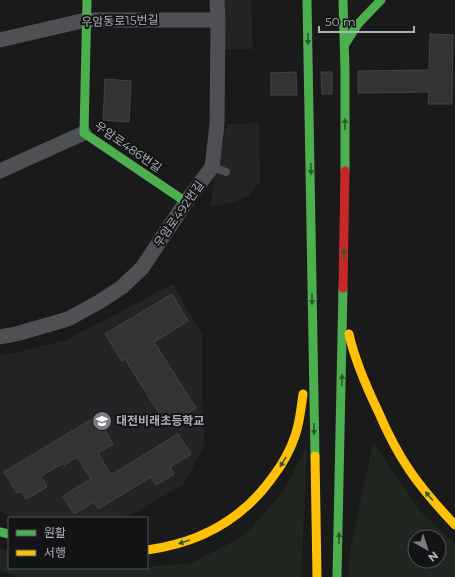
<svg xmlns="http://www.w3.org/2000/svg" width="455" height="577" font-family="Montserrat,'Noto Sans KR',sans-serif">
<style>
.built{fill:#242426}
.green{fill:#202720;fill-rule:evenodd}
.building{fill:#333334;stroke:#424446}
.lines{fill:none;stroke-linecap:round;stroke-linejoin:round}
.lane{stroke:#4e5053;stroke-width:8}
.street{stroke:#4e5053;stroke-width:15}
.fast{stroke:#4caf50;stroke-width:9}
.slow{stroke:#ffc107;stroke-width:9}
.jam{stroke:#c62828;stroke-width:9}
.oneway{fill:#2d5a30}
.labels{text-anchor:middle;stroke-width:4;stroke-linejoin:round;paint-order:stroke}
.street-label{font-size:12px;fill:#acb2ba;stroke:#141416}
.poi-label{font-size:12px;font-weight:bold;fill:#acb2ba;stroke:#141416;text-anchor:start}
</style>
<rect width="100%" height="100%" fill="#1a1a1a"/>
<path class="built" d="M222,0H251L253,49H224Z
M259,123L260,182L249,195L237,201L210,207L216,170L227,124Z
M173,284L202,334V398L205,444L184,484L125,518H13L0,511V355L10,354L66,340Z"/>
<path class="green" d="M373,443L421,512L455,544V577H349V556ZM415,537H439V561H415Z
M307,446L301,577H20L0,571V549L9,551V568H116L123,569L147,568V567L192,563L245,535L283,492Z"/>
<path class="building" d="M430,34L453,35L452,104H428L429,92L358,93V71L429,70Z
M296,72L297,95H271V73Z
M321,72H332V94H322Z
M105,79L131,81L129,122L103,120Z
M172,294L188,321L154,342L196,408L167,426L125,359L122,361L105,334Z
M97,416L113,444L98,453L111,475L178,434L191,454L170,467L174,474L156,485L151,477L98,509L94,502L74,514L63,496L91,479L77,457L64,465L63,463L41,476L47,487L26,499L21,491L17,493L4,472Z"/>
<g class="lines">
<path class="lane" d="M212,167L226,172"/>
<path class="street" d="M0,40L86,20H218
M0,171L84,133
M0,337L16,334L68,319L99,302L122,287L142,268L186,202L212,167L217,124L218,20L217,0"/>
<path class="fast" d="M87,0L84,133L186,202
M307,0L315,456
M343,0L345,71V171
M345,44L358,24L381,0
M0,532L9,534
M337,577L343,288"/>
<path class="slow" d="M349,334C355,361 366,386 378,411C387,432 397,452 410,471C423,490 439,508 455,525
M315,456L317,577
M147,550C199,543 241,521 272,478C282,465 290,451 295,436C300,422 301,408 303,394"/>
<path class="jam" d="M343,288L345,171"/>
</g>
<defs><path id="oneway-solid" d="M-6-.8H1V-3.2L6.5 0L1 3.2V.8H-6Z"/></defs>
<g class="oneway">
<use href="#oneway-solid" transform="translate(308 39) rotate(89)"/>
<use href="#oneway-solid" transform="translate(345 124) rotate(-90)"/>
<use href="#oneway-solid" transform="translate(311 169) rotate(89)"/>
<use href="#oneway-solid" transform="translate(344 254) rotate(-89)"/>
<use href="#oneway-solid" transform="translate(312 299) rotate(90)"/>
<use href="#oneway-solid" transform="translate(342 380) rotate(-89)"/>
<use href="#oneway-solid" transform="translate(314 429) rotate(89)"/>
<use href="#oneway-solid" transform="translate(283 462) rotate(121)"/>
<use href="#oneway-solid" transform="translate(429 496) rotate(-130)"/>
<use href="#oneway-solid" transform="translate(339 538) rotate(-89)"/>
<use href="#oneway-solid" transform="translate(184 542) rotate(161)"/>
</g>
<defs>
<symbol id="school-disc" viewBox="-11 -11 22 22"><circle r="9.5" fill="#797d82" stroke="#141416"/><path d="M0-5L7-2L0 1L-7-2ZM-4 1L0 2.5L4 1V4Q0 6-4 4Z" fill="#fff"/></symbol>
</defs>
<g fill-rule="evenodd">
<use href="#school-disc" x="91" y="410" width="22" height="22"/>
</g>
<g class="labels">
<g class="street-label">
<text transform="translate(120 21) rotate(-2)" y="4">우암동로15번길</text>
<text transform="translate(128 147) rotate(35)" y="4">우암로486번길</text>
<text transform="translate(179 214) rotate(-55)" y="4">우암로492번길</text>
</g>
<g class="poi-label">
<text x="116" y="425">대전비래초등학교</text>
</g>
</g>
<rect x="8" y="517" width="140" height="52" fill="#141416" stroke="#515358"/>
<rect x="16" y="530" width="20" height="6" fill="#4caf50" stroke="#515358"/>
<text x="44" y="537" font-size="12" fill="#acb2ba">원활</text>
<rect x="16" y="550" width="20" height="6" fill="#ffc107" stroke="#515358"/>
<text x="44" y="557" font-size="12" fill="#acb2ba">서행</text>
<g transform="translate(427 549) rotate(141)"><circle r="19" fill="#141416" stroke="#515358"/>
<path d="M0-3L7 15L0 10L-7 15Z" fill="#797d82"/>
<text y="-6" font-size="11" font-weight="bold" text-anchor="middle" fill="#acb2ba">N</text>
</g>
<path d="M319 26v6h95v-6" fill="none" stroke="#acb2ba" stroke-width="2"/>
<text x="325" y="26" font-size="12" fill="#acb2ba" stroke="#141416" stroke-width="3" paint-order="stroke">50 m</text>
</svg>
